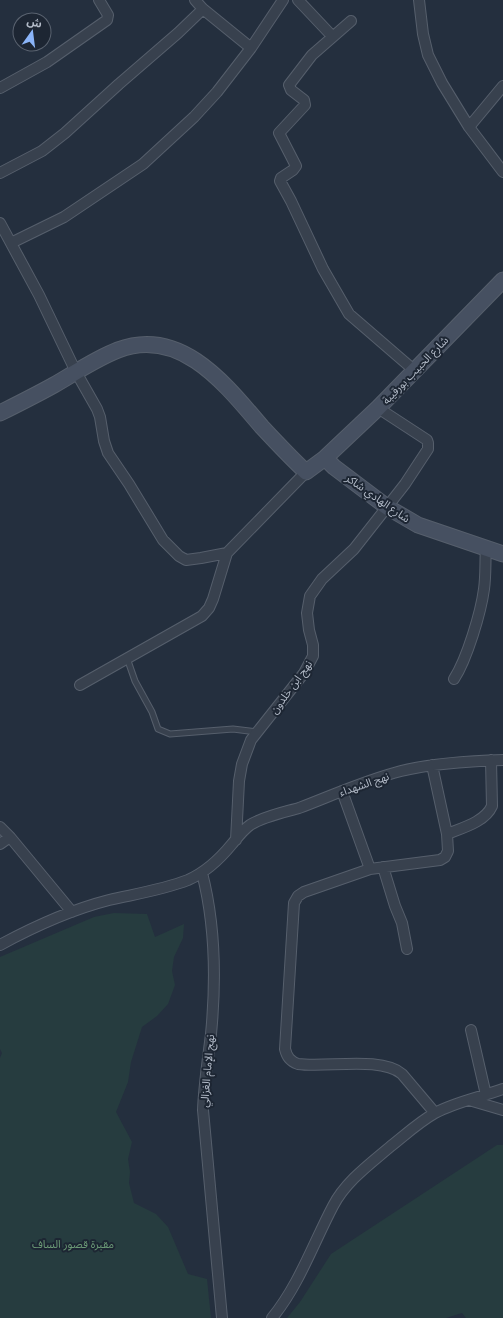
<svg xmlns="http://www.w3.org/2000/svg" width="503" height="1318" font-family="Figtree,'Noto Sans Arabic',sans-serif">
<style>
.green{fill:#263c3f}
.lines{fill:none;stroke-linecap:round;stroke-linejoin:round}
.lane-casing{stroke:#565f6c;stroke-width:7}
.street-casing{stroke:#565f6c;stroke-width:12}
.secondary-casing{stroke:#565f6c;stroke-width:17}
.lane{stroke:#38414e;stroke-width:5}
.street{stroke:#38414e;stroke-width:10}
.secondary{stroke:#465061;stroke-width:15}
.labels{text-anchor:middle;stroke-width:4;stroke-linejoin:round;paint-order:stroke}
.street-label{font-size:11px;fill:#b4bcc9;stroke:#1d2633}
.park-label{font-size:11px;fill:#6b9a76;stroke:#1d2633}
</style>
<rect width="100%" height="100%" fill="#242f3e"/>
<path class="green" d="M114,913L147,914L155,937L184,924L183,938L174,957L172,971L175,985L168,1004L157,1016L142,1027L131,1062L128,1082L116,1112L132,1142L128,1159L130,1172L129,1183L134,1203L156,1214L168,1227L188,1274L207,1279L211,1318H0V1058L2,1053L0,1049V957L94,917Z
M497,1145H503V1318H466L462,1313L446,1318H287L300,1302L331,1254Z"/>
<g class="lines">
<defs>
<path id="lane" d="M127,658L135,681L152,712L158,729L170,734L233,729L257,732"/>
<path id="street" d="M195,0L203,9L251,48
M298,0L332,36
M419,0L423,34L428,55L442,83L469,127L503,172
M351,21L312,55L289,85L291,90L304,100L305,105L279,133L296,166L293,170L281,178L280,181L291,201L323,269L349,314L415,371
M0,88L47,62L107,20L108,15L99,0
M469,127L503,86
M0,173L42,151L65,133L119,84L178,33L203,9
M0,223L39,295L76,372L97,409L100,417L104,441L108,453L129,484L163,540L179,556L186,560L201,558L227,553
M11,243L64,217L143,164L194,117L217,92L251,48L283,0
M454,679C467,659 481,612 484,589C486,575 485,562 486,548
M80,685L202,616L209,608L213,599L227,553L306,472
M342,791L370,869L440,860L445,857L448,851L447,834L432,765
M0,827L10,837L72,912
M447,834C462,828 485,822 492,806L491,760
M236,840L239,781L242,764L251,740L304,673L313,656V645L309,630L307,613L310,596L322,579L354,549L387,507L405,484L428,449V443L427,440L378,408
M0,844L10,837
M383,867L395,906L402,923L407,949
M370,869L304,892L298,896L294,903L285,1049C287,1057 290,1061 298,1064C326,1068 381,1056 402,1074L435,1113
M202,873C215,923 216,982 211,1034C208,1059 204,1084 203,1110L222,1318
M0,945C35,926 70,910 109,900C135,894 162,890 188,880C206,872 219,860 232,844C237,838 243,830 250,825C262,817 285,812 299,808C333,795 366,780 401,771C434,763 469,761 503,760
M471,1030L486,1095
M469,1100L503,1110
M272,1318C299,1285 313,1244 333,1206C346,1181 370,1164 391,1146C405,1135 419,1122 435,1113C455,1102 481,1097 503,1089"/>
<path id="secondary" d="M0,413C18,404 36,395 54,385C75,373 95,359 118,350C181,326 226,385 262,427C276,442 291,458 306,472L325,458L378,408L503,280
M325,458L334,467L387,507L418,525L503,554"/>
</defs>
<use href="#lane" class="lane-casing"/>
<use href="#street" class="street-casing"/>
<use href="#secondary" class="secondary-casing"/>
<use href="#lane" class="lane"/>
<use href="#street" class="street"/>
<use href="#secondary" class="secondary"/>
</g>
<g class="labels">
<g class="street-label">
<text transform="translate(415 370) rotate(-46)" y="4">شارع الحبيب بورقيبة</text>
<text transform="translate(378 498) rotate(35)" y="4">شارع الهادي شاكر</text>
<text transform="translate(291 687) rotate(-54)" y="4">نهج ابن خلدون</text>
<text transform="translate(364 784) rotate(-19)" y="4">نهج الشهداء</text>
<text transform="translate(207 1071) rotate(-85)" y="4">نهج الإمام الغزالي</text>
</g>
<g class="park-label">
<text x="73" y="1248">مقبرة قصور الساف</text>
</g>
</g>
<g transform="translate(32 32) rotate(14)"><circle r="19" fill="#1d2633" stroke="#59626f"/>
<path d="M0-3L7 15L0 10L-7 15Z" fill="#8ab4f8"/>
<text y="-6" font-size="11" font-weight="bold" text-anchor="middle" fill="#b4bcc9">ش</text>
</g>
</svg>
